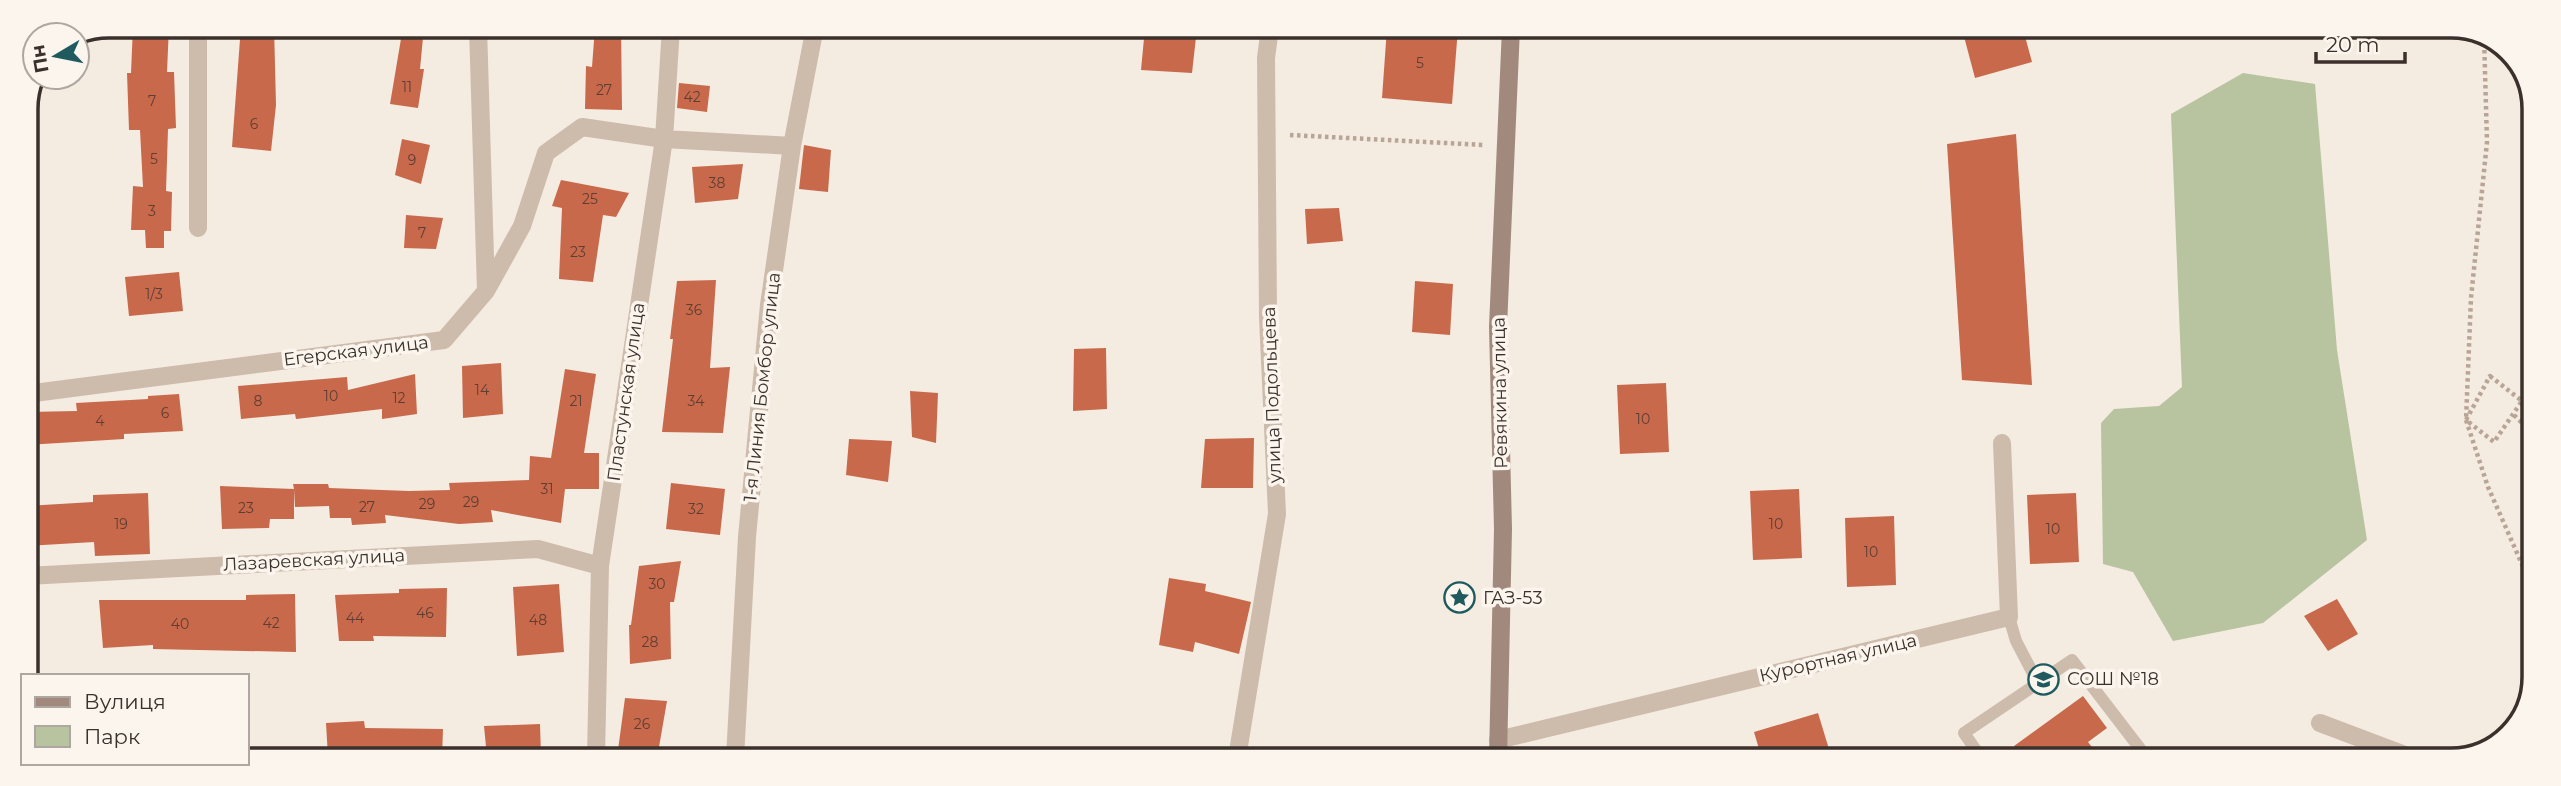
<svg xmlns="http://www.w3.org/2000/svg" width="2561" height="786" font-family="Montserrat,sans-serif">
<style>
.green{fill:#b8c4a0}
.building{fill:#c8694b}
.lines{fill:none;stroke-linecap:round;stroke-linejoin:round}
.path{stroke:#b9a596;stroke-width:4.5;stroke-dasharray:3.5 3.5;stroke-linecap:butt}
.lane{stroke:#cdbbac;stroke-width:12}
.street{stroke:#cdbbac;stroke-width:18}
.secondary{stroke:#a18a7d;stroke-width:18}
.labels{text-anchor:middle;stroke-width:7;stroke-linejoin:round;paint-order:stroke}
.number-label{font-size:14px;fill:#5e3e33}
.street-label{font-size:18px;fill:#3b302b;stroke:#fbf5ee}
.poi-label{font-size:18px;fill:#3b302b;stroke:#fbf5ee;text-anchor:start}
.rim{fill:none;stroke:#3b302b;stroke-width:3.5}
</style>
<rect width="100%" height="100%" fill="#f4ebe1"/>
<path class="green" d="M2243,73L2315,84L2337,350L2367,540L2263,623L2173,641L2133,572L2103,564L2101,423L2114,409L2159,406L2182,387L2171,114Z"/>
<path class="building" d="M133,26H169L167,72H174L176,128L168,129L166,191L172,192L171,231H164V248H146L145,230H131L133,186L143,187L140,130H129L127,73H131Z
M241,26H274L276,105L271,151L232,147Z
M403,27H424L420,69H424L418,108L390,104Z
M595,27H621L622,110L585,109L586,66L592,67Z
M1145,28H1197L1192,73L1141,70Z
M1387,28H1458L1452,104L1382,98Z
M1962,29H2023L2032,62L1975,78Z
M679,83L710,86L707,112L677,108Z
M2016,134L2032,385L1962,380L1947,144Z
M402,139L430,145L421,184L395,175Z
M804,145L831,150L828,192L799,189Z
M743,164L738,199L695,203L692,167Z
M561,180L629,193L616,217L603,215L593,282L559,279L562,208L552,206Z
M1339,208L1343,241L1307,244L1305,209Z
M406,215L443,218L436,249L404,248Z
M179,272L183,311L129,316L125,277Z
M716,280L710,368L730,367L723,433L662,432L673,339H670L677,281Z
M1415,281L1453,284L1450,335L1412,332Z
M1106,348L1107,409L1073,411L1074,349Z
M501,363L503,414L463,418L462,366Z
M565,369L596,374L584,453H599V489H565L561,523L491,510L493,522L459,524L385,515L386,523L352,525L351,518H330L329,506L295,507L294,489V519H270L269,528L222,529L220,486L294,489L293,484H328L329,488L409,491L450,490L449,483L529,480L530,456L551,458Z
M415,374L417,414L382,419V409L296,419L295,414L241,419L238,386L347,377L348,390Z
M1666,383L1669,452L1620,454L1617,385Z
M910,391L938,393L936,443L912,437Z
M179,394L183,431L124,434V439L26,445V412L77,411L76,403L148,399V396Z
M1254,438L1253,488H1201L1205,439Z
M849,439L892,441L888,482L846,475Z
M671,483L725,489L720,535L666,529Z
M1799,489L1802,558L1753,560L1750,491Z
M148,493L150,554L95,556L94,542L26,546V506L93,502V495Z
M2076,493L2079,562L2030,564L2027,495Z
M1894,516L1896,585L1847,587L1845,518Z
M681,561L674,602H670L671,659L630,664L629,625H631L639,566Z
M1169,578L1206,584L1205,591L1251,602L1239,654L1195,642L1193,652L1159,645Z
M559,584L564,652L517,656L513,587Z
M447,588L446,637L373,636L374,641H339L335,595L399,593V589Z
M295,594L296,652L153,649V645L103,648L99,600H246V595Z
M2337,599L2358,634L2328,651L2304,616Z
M2083,696L2107,728L2088,742L2101,759H2024L2014,746Z
M625,698L667,701L659,747L618,750Z
M1818,713L1832,759H1762L1754,732Z
M364,721L365,728L443,729L442,757H328L326,723Z
M540,724L541,757H487L484,726Z"/>
<g class="lines">
<path class="path" d="M2484,36L2487,142L2471,298L2466,420L2488,487L2532,587
M1290,135L1484,145
M2490,376L2522,401L2494,442L2466,420Z
M2514,415L2533,434"/>
<path class="lane" d="M2009,617L2016,641L2038,683
M1982,759L1964,733L2072,660L2148,759"/>
<path class="street" d="M198,26V228
M792,146L815,27
M486,291L522,226L546,153L582,127L664,139L792,146L769,305L747,537L735,758
M26,394L444,340L486,291L478,27
M26,576L538,549L600,566
M2320,723L2418,760
M1498,740L2009,617L2002,443
M596,757L600,566L664,139L671,27
M1237,758L1277,514L1268,317L1266,58L1270,28"/>
<path class="secondary" d="M1498,759L1503,529L1498,327L1511,28"/>
</g>
<defs>
<symbol id="sight-ring" viewBox="-11 -11 22 22"><circle r="9.5" fill="#fbf5ee" stroke="#1f5a5e" stroke-width="1.5"/><path d="M0-6L1.8-2.2L6-1.7L2.9 1.2L3.7 5.4L0 3.3L-3.7 5.4L-2.9 1.2L-6-1.7L-1.8-2.2Z" fill="#1f5a5e"/></symbol>
<symbol id="school-ring" viewBox="-11 -11 22 22"><circle r="9.5" fill="#fbf5ee" stroke="#1f5a5e" stroke-width="1.5"/><path d="M0-5L7-2L0 1L-7-2ZM-4 1L0 2.5L4 1V4Q0 6-4 4Z" fill="#1f5a5e"/></symbol>
</defs>
<g fill-rule="evenodd">
<use href="#sight-ring" x="1442" y="580" width="35" height="35"/>
<use href="#school-ring" x="2026" y="662" width="35" height="35"/>
</g>
<g class="labels">
<g class="number-label">
<text x="1420" y="68">5</text>
<text x="407" y="92">11</text>
<text x="604" y="95">27</text>
<text x="692" y="102">42</text>
<text x="152" y="106">7</text>
<text x="254" y="129">6</text>
<text x="154" y="164">5</text>
<text x="412" y="165">9</text>
<text x="717" y="188">38</text>
<text x="590" y="204">25</text>
<text x="152" y="216">3</text>
<text x="422" y="238">7</text>
<text x="578" y="257">23</text>
<text x="154" y="299">1/3</text>
<text x="694" y="315">36</text>
<text x="482" y="395">14</text>
<text x="331" y="401">10</text>
<text x="399" y="403">12</text>
<text x="258" y="406">8</text>
<text x="576" y="406">21</text>
<text x="696" y="406">34</text>
<text x="165" y="418">6</text>
<text x="1643" y="424">10</text>
<text x="100" y="426">4</text>
<text x="547" y="494">31</text>
<text x="471" y="507">29</text>
<text x="427" y="509">29</text>
<text x="367" y="512">27</text>
<text x="246" y="513">23</text>
<text x="696" y="514">32</text>
<text x="121" y="529">19</text>
<text x="1776" y="529">10</text>
<text x="2053" y="534">10</text>
<text x="1871" y="557">10</text>
<text x="657" y="589">30</text>
<text x="425" y="618">46</text>
<text x="355" y="623">44</text>
<text x="538" y="625">48</text>
<text x="271" y="628">42</text>
<text x="180" y="629">40</text>
<text x="650" y="647">28</text>
<text x="642" y="729">26</text>
</g>
<g class="street-label">
<text transform="translate(356 351) rotate(-7)" y="6">Егерская улица</text>
<text transform="translate(762 387) rotate(-84)" y="6">1-я Линия Бомбор улица</text>
<text transform="translate(626 392) rotate(-82)" y="6">Пластунская улица</text>
<text transform="translate(1500 393) rotate(-91)" y="6">Ревякина улица</text>
<text transform="translate(1272 395) rotate(-92)" y="6">улица Подольцева</text>
<text transform="translate(314 560) rotate(-3)" y="6">Лазаревская улица</text>
<text transform="translate(1838 658) rotate(-13)" y="6">Курортная улица</text>
</g>
<g class="poi-label">
<text x="1483" y="604">ГАЗ-53</text>
<text x="2067" y="685">СОШ №18</text>
</g>
</g>
<path d="M0 0H2561V786H0ZM109 38H2451A71 71 0 0 1 2522 109V677A71 71 0 0 1 2451 748H109A71 71 0 0 1 38 677V109A71 71 0 0 1 109 38Z" fill="#fbf5ee" fill-rule="evenodd"/>
<path class="rim" d="M109 38H2451A71 71 0 0 1 2522 109V677A71 71 0 0 1 2451 748H109A71 71 0 0 1 38 677V109A71 71 0 0 1 109 38Z"/>
<rect x="21" y="674" width="228" height="91" fill="#fbf5ee" stroke="#aea6a0" stroke-width="2"/>
<rect x="35" y="697" width="35" height="10" fill="#a18a7d" stroke="#aea6a0" stroke-width="2"/>
<text x="84" y="709" font-size="21" fill="#3b302b">Вулиця</text>
<rect x="35" y="726" width="35" height="21" fill="#b8c4a0" stroke="#aea6a0" stroke-width="2"/>
<text x="84" y="744" font-size="21" fill="#3b302b">Парк</text>
<g transform="translate(56 56) rotate(260)"><circle r="33" fill="#fbf5ee" stroke="#aea6a0" stroke-width="2"/>
<path d="M0-5L12 26L0 18L-12 26Z" fill="#1f5a5e"/>
<text y="-10" font-size="19" font-weight="bold" text-anchor="middle" fill="#3b302b">Пн</text>
</g>
<path d="M2316 52v10h89v-10" fill="none" stroke="#3b302b" stroke-width="3.5"/>
<text x="2326" y="52" font-size="21" fill="#3b302b" stroke="#fbf5ee" stroke-width="5" paint-order="stroke">20 m</text>
</svg>
